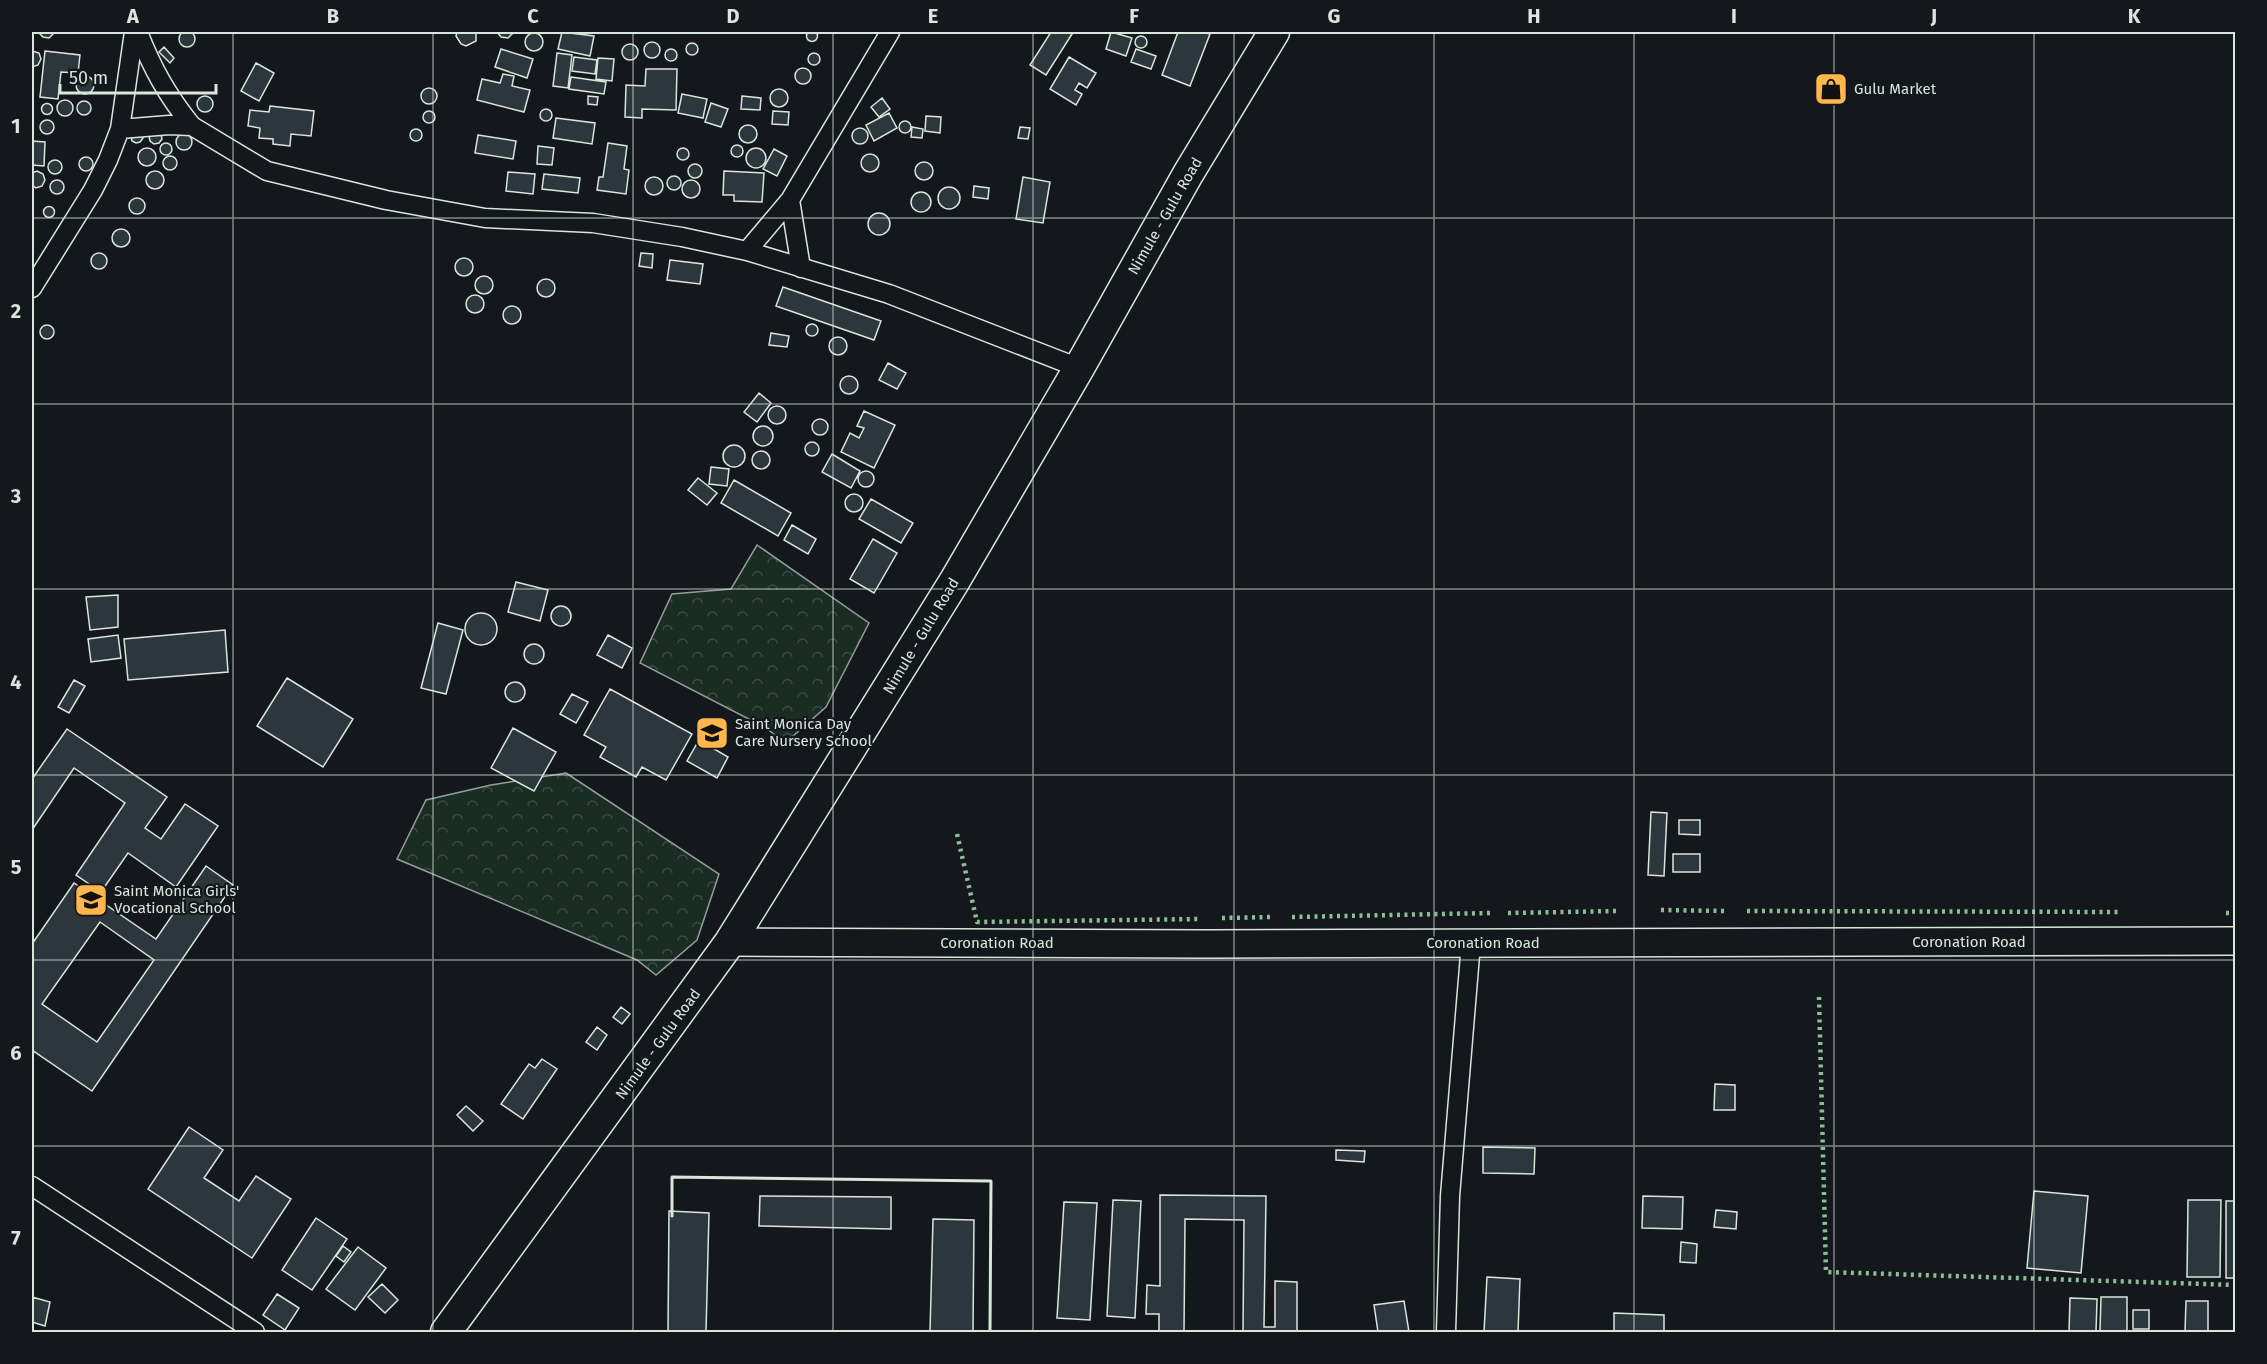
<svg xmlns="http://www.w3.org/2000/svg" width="2267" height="1364" font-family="'Fira Sans',sans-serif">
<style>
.forest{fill:url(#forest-crowns);stroke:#939e99;stroke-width:1.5}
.building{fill:#2c363c;stroke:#d8e6dc;stroke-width:1.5;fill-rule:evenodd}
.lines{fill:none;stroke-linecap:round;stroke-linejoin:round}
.street-casing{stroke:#d8e6dc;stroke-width:21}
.secondary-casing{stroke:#d8e6dc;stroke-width:30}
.primary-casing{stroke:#d8e6dc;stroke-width:33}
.street{stroke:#14181c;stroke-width:18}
.secondary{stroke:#14181c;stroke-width:27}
.primary{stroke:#14181c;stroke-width:30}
.hedge{stroke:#8ac095;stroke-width:4.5;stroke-dasharray:3 4.5;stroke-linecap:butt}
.wall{stroke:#d8e6dc;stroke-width:3}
.grid{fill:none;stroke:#d8e6dc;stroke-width:1.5;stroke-opacity:0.55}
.labels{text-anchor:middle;stroke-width:4.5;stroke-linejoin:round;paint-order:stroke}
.poi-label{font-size:15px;fill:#d8e6dc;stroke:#14181c;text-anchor:start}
.street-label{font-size:15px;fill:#d8e6dc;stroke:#14181c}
.neatline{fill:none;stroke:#d8e6dc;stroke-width:2}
.grid-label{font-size:20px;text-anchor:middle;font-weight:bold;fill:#d8e6dc}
</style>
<defs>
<pattern id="forest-crowns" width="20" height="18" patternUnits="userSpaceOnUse" patternTransform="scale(1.5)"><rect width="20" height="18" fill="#1a2d24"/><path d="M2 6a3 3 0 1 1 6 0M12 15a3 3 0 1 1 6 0" fill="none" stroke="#3b4b43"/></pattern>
</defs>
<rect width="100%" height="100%" fill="#14181c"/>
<path class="forest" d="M757,545L869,623L826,707L785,743L766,728L640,663L672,594L731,589Z
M566,773L719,874L697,940L656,975L637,960L397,859L426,800L491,785Z"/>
<path class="building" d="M806.5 36a5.5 5.5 0 1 1 11 0a5.5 5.5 0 1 1-11 0Z
M179 39a8 8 0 1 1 16 0a8 8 0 1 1-16 0Z
M38,32H55L49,38L43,37Z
M457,32H476V41L466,46L461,44L456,36Z
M497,32H514L508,38L501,37Z
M562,32L594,36L590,56L558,49Z
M1051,32H1067L1072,34L1046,75L1030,65Z
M1111,32L1132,38L1126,56L1106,49Z
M1178,32H1203L1210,34L1190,86L1162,75Z
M525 42a9 9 0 1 1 18 0a9 9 0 1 1-18 0Z
M1135 42a6 6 0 1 1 12 0a6 6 0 1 1-12 0Z
M644 50a8 8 0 1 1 16 0a8 8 0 1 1-16 0Z
M686 49a6 6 0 1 1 12 0a6 6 0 1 1-12 0Z
M622 52a8 8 0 1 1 16 0a8 8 0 1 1-16 0Z
M164,47L174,58L170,63L159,52Z
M665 55a6 6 0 1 1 12 0a6 6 0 1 1-12 0Z
M501,49L533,59L527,78L495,67Z
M1136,49L1156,56L1151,69L1131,62Z
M32,51L39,53L41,59L38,65L32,67Z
M45,51L80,55L78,73L61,72L58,99L40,97Z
M808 59a6 6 0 1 1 12 0a6 6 0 1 1-12 0Z
M557,53L572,55L568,88L553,86Z
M574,57L597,60L595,74L572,71Z
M1069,57L1096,73L1087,88L1079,83L1075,90L1082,94L1076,105L1050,89Z
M598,58L614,59L612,81L596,79Z
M256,63L274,73L259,101L241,91Z
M795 76a8 8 0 1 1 16 0a8 8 0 1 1-16 0Z
M646,69H677L676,110L642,109V118L625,117L626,85L645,86Z
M503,74L514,76L512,86L530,90L524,112L477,100L482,79L500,83Z
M76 85a9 9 0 1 1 18 0a9 9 0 1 1-18 0Z
M571,77L606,82L604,94L569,89Z
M421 96a8 8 0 1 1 16 0a8 8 0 1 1-16 0Z
M770 98a9 9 0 1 1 18 0a9 9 0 1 1-18 0Z
M682,94L707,99L703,118L678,113Z
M197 104a8 8 0 1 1 16 0a8 8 0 1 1-16 0Z
M588,96L598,97L597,105L588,104Z
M742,96L761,98L760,110L741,109Z
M882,98L890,109L879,117L871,107Z
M57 108a8 8 0 1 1 16 0a8 8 0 1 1-16 0Z
M77 108a7 7 0 1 1 14 0a7 7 0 1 1-14 0Z
M711,103L728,109L721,127L705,122Z
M41.5 109a5.5 5.5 0 1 1 11 0a5.5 5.5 0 1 1-11 0Z
M270,106L314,111L311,136L291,134L290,146L273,144V139L259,138L260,128L248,126L250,110L269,112Z
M540 115a6 6 0 1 1 12 0a6 6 0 1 1-12 0Z
M423 117a6 6 0 1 1 12 0a6 6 0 1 1-12 0Z
M773,111L789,112L788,125L772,124Z
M889,113L897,128L874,141L866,125Z
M926,116L941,117L940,133L925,131Z
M556,118L595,123L592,144L553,138Z
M40 127a7 7 0 1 1 14 0a7 7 0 1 1-14 0Z
M899 127a6 6 0 1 1 12 0a6 6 0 1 1-12 0Z
M739 134a9 9 0 1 1 18 0a9 9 0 1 1-18 0Z
M912,127L923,129L922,138L911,137Z
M1020,127L1030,128L1028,139L1018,138Z
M852 136a8 8 0 1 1 16 0a8 8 0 1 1-16 0Z
M410 135a6 6 0 1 1 12 0a6 6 0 1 1-12 0Z
M152,132L161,134L162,139L159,143L154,144L150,141L149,136Z
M142,134L143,138L140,142L136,143L132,141L131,136Z
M176 142a8 8 0 1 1 16 0a8 8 0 1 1-16 0Z
M478,135L516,141L513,159L475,153Z
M32,141L45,142L44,166L32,165Z
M608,143L627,146L624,169L629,170L626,194L597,190L599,177H603Z
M160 149a6 6 0 1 1 12 0a6 6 0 1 1-12 0Z
M731 151a6 6 0 1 1 12 0a6 6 0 1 1-12 0Z
M538,146L554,148L552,165L537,164Z
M677 154a6 6 0 1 1 12 0a6 6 0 1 1-12 0Z
M746 158a10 10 0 1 1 20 0a10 10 0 1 1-20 0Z
M138 157a9 9 0 1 1 18 0a9 9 0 1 1-18 0Z
M774,149L787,156L777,176L763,169Z
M861 163a9 9 0 1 1 18 0a9 9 0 1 1-18 0Z
M163 163a7 7 0 1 1 14 0a7 7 0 1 1-14 0Z
M79 164a7 7 0 1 1 14 0a7 7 0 1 1-14 0Z
M48 167a7 7 0 1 1 14 0a7 7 0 1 1-14 0Z
M915 171a9 9 0 1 1 18 0a9 9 0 1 1-18 0Z
M688 171a7 7 0 1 1 14 0a7 7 0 1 1-14 0Z
M146 180a9 9 0 1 1 18 0a9 9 0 1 1-18 0Z
M37,171L43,174L45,180L42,186L36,188L32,185V173Z
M724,171L764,173L762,202L734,201V195H723Z
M508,172L535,174L533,194L506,191Z
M544,174L580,178L578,193L542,189Z
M667 183a7 7 0 1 1 14 0a7 7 0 1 1-14 0Z
M1023,177L1050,182L1043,223L1016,219Z
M645 186a9 9 0 1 1 18 0a9 9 0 1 1-18 0Z
M50 187a7 7 0 1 1 14 0a7 7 0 1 1-14 0Z
M682 189a9 9 0 1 1 18 0a9 9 0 1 1-18 0Z
M974,186L989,188L988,199L973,197Z
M938 198a11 11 0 1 1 22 0a11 11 0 1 1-22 0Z
M911 202a10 10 0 1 1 20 0a10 10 0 1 1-20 0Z
M129 206a8 8 0 1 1 16 0a8 8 0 1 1-16 0Z
M43.5 212a5.5 5.5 0 1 1 11 0a5.5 5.5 0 1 1-11 0Z
M868 224a11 11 0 1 1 22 0a11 11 0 1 1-22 0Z
M112 238a9 9 0 1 1 18 0a9 9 0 1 1-18 0Z
M641,253L653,254L652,268L639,266Z
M91 261a8 8 0 1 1 16 0a8 8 0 1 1-16 0Z
M455 267a9 9 0 1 1 18 0a9 9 0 1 1-18 0Z
M670,260L703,264L700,284L667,280Z
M475 285a9 9 0 1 1 18 0a9 9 0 1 1-18 0Z
M537 288a9 9 0 1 1 18 0a9 9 0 1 1-18 0Z
M783,287L881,321L874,340L776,306Z
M466 304a9 9 0 1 1 18 0a9 9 0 1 1-18 0Z
M503 315a9 9 0 1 1 18 0a9 9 0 1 1-18 0Z
M806 330a6 6 0 1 1 12 0a6 6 0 1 1-12 0Z
M40 332a7 7 0 1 1 14 0a7 7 0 1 1-14 0Z
M771,333L789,336L787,347L769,345Z
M829 346a9 9 0 1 1 18 0a9 9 0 1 1-18 0Z
M888,363L906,373L897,389L879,380Z
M840 385a9 9 0 1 1 18 0a9 9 0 1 1-18 0Z
M759,393L771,403L757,422L744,412Z
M768 415a9 9 0 1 1 18 0a9 9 0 1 1-18 0Z
M864,411L895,425L874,468L841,452L850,433L859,438L864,428L857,426Z
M812 427a8 8 0 1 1 16 0a8 8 0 1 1-16 0Z
M753 436a10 10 0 1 1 20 0a10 10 0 1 1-20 0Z
M805 449a7 7 0 1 1 14 0a7 7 0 1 1-14 0Z
M723 456a11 11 0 1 1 22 0a11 11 0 1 1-22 0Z
M752 460a9 9 0 1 1 18 0a9 9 0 1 1-18 0Z
M832,454L860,471L851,488L822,472Z
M711,467L729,469L727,486L709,484Z
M858 479a8 8 0 1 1 16 0a8 8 0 1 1-16 0Z
M698,478L717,493L707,505L688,490Z
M734,480L791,513L778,536L721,503Z
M845 503a9 9 0 1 1 18 0a9 9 0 1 1-18 0Z
M871,499L913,523L901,543L859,519Z
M792,525L816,539L808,554L784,540Z
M873,539L897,553L874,593L850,579Z
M516,582L548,590L540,621L508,612Z
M118,595V627L90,630L86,597Z
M551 616a10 10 0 1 1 20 0a10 10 0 1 1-20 0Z
M465 629a16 16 0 1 1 32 0a16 16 0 1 1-32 0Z
M438,623L463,630L446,694L421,688Z
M225,630L228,672L128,680L124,639Z
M118,635L121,658L91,662L88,639Z
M608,635L632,648L622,668L597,655Z
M524 654a10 10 0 1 1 20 0a10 10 0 1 1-20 0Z
M287,678L353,719L323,767L257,726Z
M74,680L85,686L69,713L58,707Z
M505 692a10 10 0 1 1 20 0a10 10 0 1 1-20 0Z
M610,689L692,734L666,780L642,767L636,777L600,757L606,747L584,735Z
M572,694L588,702L576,723L560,714Z
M513,728L556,752L534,791L491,768Z
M67,729L167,797L145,828L161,839L185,804L218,826L176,887L128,853L101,892L76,875L125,803L74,768L32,830V779Z
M699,740L728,757L717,778L687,761Z
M1651,812L1667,813L1664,876L1648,875Z
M1679,820H1700V835L1679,834Z
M1673,854H1700V872H1673Z
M206,866L233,885L92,1091L32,1050V944L74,883L156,939ZM100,922L154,960L97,1042L42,1004Z
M621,1007L630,1014L622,1024L613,1017Z
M597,1027L607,1035L597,1050L586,1042Z
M542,1059L557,1069L523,1119L501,1104L529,1064L535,1068Z
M1715,1084L1735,1085V1110H1714Z
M466,1106L483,1121L473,1131L457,1115Z
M189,1127L223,1150L204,1178L239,1201L256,1176L291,1199L252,1258L148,1189Z
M1483,1147L1535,1148L1534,1174L1483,1173Z
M1336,1150L1365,1151L1364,1162L1336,1160Z
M2034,1191L2088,1196L2081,1273L2027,1268Z
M1160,1195L1266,1196L1264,1327H1275V1281L1297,1282V1332H1243L1244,1220L1185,1219L1184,1332H1159V1314H1146L1147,1285L1160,1286Z
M760,1196L891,1197V1229L759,1226Z
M1643,1196L1683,1197L1682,1229L1642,1228Z
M1113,1200L1141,1201L1135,1318L1107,1316Z
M2188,1200H2221L2220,1277H2187Z
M2226,1201H2236V1278H2226Z
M1064,1202L1097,1203L1090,1320L1057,1318Z
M1716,1210L1737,1212L1736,1229L1714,1227Z
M669,1211L709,1213L706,1332H668Z
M316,1218L347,1239L312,1290L282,1270Z
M933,1219L974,1220L973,1332H930Z
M1681,1242L1697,1244L1696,1263L1680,1262Z
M343,1246L351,1252L344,1262L336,1256Z
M358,1247L386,1268L355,1310L326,1289Z
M1487,1277L1520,1279L1518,1332H1484Z
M382,1284L398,1300L385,1313L368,1297Z
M277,1294L299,1308L285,1330L263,1315Z
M32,1297L50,1302L45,1326L32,1322Z
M2101,1297H2127V1332H2100Z
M2070,1298L2097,1299L2096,1332H2069Z
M1404,1301L1409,1332H1378L1374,1305Z
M2186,1301H2208V1332H2185Z
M2133,1310H2149V1329H2133Z
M1614,1313L1664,1315V1332H1614Z"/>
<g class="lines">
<defs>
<path id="street" d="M138,32C152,68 167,95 192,126
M120,129L169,125L192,126L267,171L386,200L485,218L593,223L682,237L747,251L889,294L1079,368
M790,200L801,268
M747,251L790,200L890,32
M32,288L93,190L108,160L120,129L134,32
M32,1186L255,1332
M1446,1332L1450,1196L1471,943"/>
<path id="secondary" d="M730,942L1207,944L2236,941"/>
<path id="primary" d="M446,1332L730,942L954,582L1079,368L1188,174L1274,32"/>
</defs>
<use href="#street" class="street-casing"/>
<use href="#secondary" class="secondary-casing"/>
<use href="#primary" class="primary-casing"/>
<use href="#street" class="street"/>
<use href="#secondary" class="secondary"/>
<use href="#primary" class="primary"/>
<path class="hedge" d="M957,834L977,922L1200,919
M1661,910L1725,911
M1747,911L2120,912
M1508,913L1618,911
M2226,913H2236
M1292,917L1491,913
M1222,918L1273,917
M1819,997L1826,1272L2236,1285"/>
<path class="wall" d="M672,1216V1177L991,1181L990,1332"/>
</g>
<path class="grid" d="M233,32V1332M433,32V1332M633,32V1332M833,32V1332M1033,32V1332M1234,32V1332M1434,32V1332M1634,32V1332M1834,32V1332M2034,32V1332M32,218H2236M32,404H2236M32,589H2236M32,775H2236M32,960H2236M32,1146H2236"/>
<defs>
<symbol id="shop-square" viewBox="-11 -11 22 22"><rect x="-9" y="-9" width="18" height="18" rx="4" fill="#ffb74d" stroke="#14181c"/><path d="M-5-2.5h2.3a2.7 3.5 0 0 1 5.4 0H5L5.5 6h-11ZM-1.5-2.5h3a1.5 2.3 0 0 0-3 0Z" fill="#111"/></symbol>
<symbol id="school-square" viewBox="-11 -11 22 22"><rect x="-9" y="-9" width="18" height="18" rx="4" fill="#ffb74d" stroke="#14181c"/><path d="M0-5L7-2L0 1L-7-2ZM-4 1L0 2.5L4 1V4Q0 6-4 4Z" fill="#111"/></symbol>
</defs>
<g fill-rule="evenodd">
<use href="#shop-square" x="1812" y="70" width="38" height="38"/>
<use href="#school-square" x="693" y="714" width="38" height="38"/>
<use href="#school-square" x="72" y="881" width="38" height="38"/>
</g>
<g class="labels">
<g class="poi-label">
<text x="1854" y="94">Gulu Market</text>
<text x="735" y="729">Saint Monica Day<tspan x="735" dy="17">Care Nursery School</tspan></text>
<text x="114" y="896">Saint Monica Girls'<tspan x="114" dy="17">Vocational School</tspan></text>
</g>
<g class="street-label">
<text transform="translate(1165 216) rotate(-60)" y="5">Nimule - Gulu Road</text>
<text transform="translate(921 636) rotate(-59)" y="5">Nimule - Gulu Road</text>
<text x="1969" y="947">Coronation Road</text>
<text x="997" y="948">Coronation Road</text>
<text x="1483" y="948">Coronation Road</text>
<text transform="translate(658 1044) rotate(-54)" y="5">Nimule - Gulu Road</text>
</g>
</g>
<rect width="2267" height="1364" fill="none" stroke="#14181c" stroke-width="66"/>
<path d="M60 84v9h156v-9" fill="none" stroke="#d8e6dc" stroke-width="3"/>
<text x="69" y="84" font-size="18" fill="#d8e6dc" stroke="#14181c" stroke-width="4.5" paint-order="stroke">50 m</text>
<rect x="33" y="33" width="2201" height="1298" class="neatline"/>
<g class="grid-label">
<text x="133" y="23">A</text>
<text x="333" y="23">B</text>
<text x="533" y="23">C</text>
<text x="733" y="23">D</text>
<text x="933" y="23">E</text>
<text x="1134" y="23">F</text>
<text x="1334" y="23">G</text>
<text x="1534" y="23">H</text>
<text x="1734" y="23">I</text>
<text x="1934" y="23">J</text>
<text x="2134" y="23">K</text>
<text x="16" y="133">1</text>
<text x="16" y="318">2</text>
<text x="16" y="503">3</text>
<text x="16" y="689">4</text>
<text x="16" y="874">5</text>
<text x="16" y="1060">6</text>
<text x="16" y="1245">7</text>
</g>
</svg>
